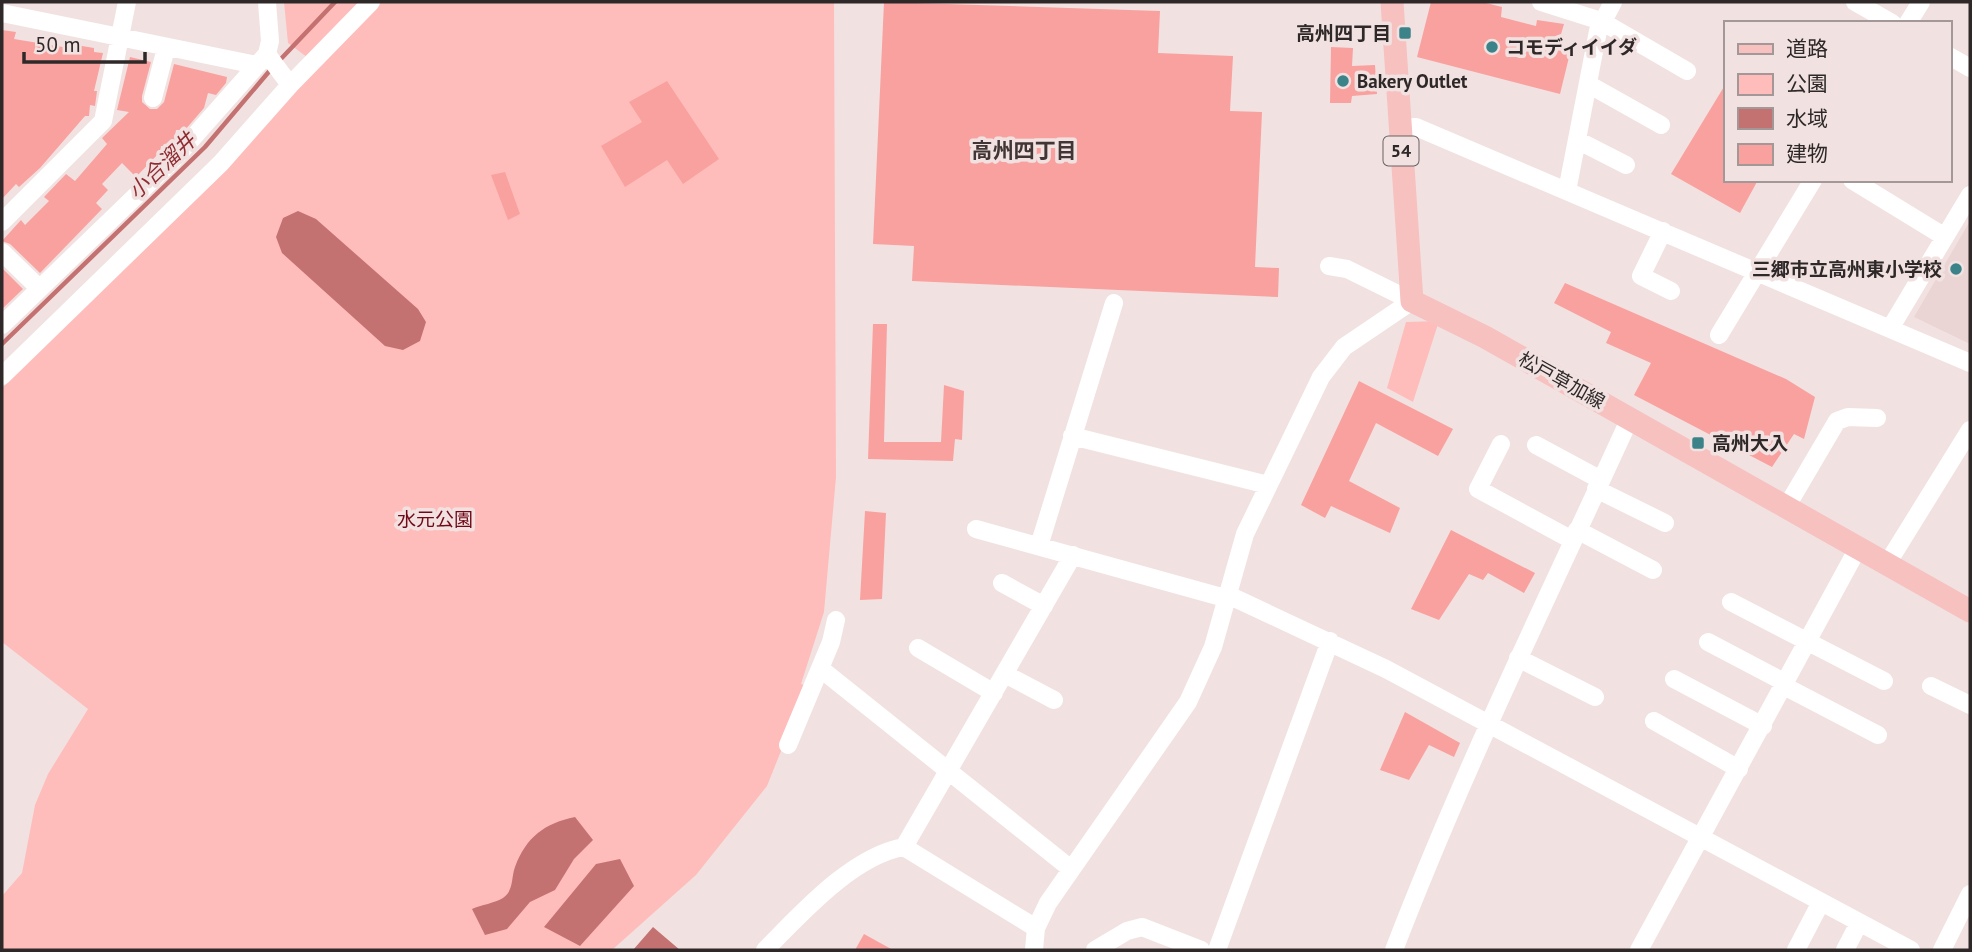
<svg xmlns="http://www.w3.org/2000/svg" width="1972" height="952" font-family="'PT Sans','Noto Sans JP',sans-serif">
<style>
.built{fill:#ebd4d4}
.green{fill:#febdbb}
.water{fill:#c47271}
.lines{fill:none;stroke-linecap:round;stroke-linejoin:round}
.stream{stroke:#c47271;stroke-width:4.5}
.building{fill:#f9a19f}
.minor{stroke:#fff;stroke-width:18}
.major{stroke:#f7c1c0;stroke-width:23}
.poi-dot{fill:#3b8388;stroke:#f1e2e1;stroke-width:2.5}
.labels{text-anchor:middle;stroke-width:7;stroke-linejoin:round;paint-order:stroke}
.shield{fill:#f1e2e1;stroke:#686060;stroke-width:2}
.shield-label{font-size:18px;font-weight:bold;fill:#2e2828}
.poi-label{font-size:19px;font-weight:bold;fill:#2e2828;stroke:#f1e2e1;text-anchor:start}
.street-label{font-size:19px;fill:#2e2828;stroke:#f1e2e1}
.park-label{font-size:19px;fill:#710818;stroke:#f1e2e1}
.neighbourhood-label{font-size:21px;font-weight:bold;fill:#413635;stroke:#f1e2e1}
.water-label{font-size:21px;font-style:italic;fill:#902c32;stroke:#f1e2e1}
</style>
<rect width="100%" height="100%" fill="#f1e2e1"/>
<path class="built" d="M1970,221V344L1914,317Z"/>
<path class="green" d="M284,2H834L836,477L824,612L801,684L807,686L767,786L696,875L612,950H2V896L22,873L35,805L48,774L88,709L2,642V388L225,167L319,66L288,43Z
M1439,321L1413,402L1387,388L1406,322Z"/>
<path class="water" d="M298,211L316,219L418,309L426,322L420,341L403,350L385,346L282,253L276,237L283,218Z
M575,817L593,840L574,859L555,890L530,902L507,929L485,935L472,909C481,905 495,903 503,898C514,890 511,878 515,867C526,837 545,823 575,817Z
M620,859L634,886L580,946L544,927L596,864Z
M653,927L680,950H633Z"/>
<g class="lines">
<path class="stream" d="M278,62L335,2
M2,344L205,147L272,68"/>
</g>
<path class="building" d="M884,2L1160,11L1158,53L1233,56L1230,111L1262,112L1255,267L1279,268L1278,297L912,281L914,246L873,244Z
M1431,2H1482L1502,7L1501,17L1536,26L1537,20L1564,24L1559,41L1570,53L1560,94L1417,57Z
M2,30L16,32L14,39L63,47L64,43L94,48V52L103,53L94,91H97L95,106L90,105L89,116H85L40,168L19,187L16,184L2,199Z
M1331,47L1353,48L1352,66L1375,65L1377,94L1352,96L1351,103H1330Z
M130,57L151,62L142,96V102L150,109H157L164,102L174,64L227,77L226,83L216,95L208,93L204,108L185,130H176L174,142L170,146H161L160,152L136,177L122,163L102,184L108,190L96,203L102,209L40,273L10,244L2,241L21,220L25,225L49,201L44,197L66,174L75,181L107,144L102,138L129,112L117,110Z
M667,81L719,159L683,184L667,160L625,187L601,146L642,122L629,102Z
M1725,85V180H1758L1740,213L1671,174Z
M505,172L520,214L508,220L491,175Z
M2,268L23,289L2,309Z
M1565,283L1786,379L1815,397L1804,439L1794,434L1772,467L1634,395L1651,363L1606,343L1611,332L1554,303Z
M873,324H887L884,442H941L944,385L964,391L962,440L955,439L953,461L868,459Z
M1359,381L1453,429L1438,456L1376,423L1349,481L1400,508L1390,533L1331,506L1325,518L1301,505Z
M865,511L886,513L882,599L860,600Z
M1451,530L1535,573L1524,593L1488,573L1483,580L1469,574L1439,620L1411,609Z
M1405,712L1460,743L1454,757L1429,745L1409,780L1380,770Z
M864,934L893,950H855Z"/>
<g class="lines">
<path class="minor" d="M1541,2L1601,21L1687,71
M1855,2L1892,23
M2,13L256,65
M1908,23L1921,2
M267,54L290,85
M1949,56L1970,68
M1588,84L1661,125
M153,98L166,48
M1400,128L1416,127L1970,363
M1577,140L1626,165
M1852,180L1945,237
M1567,191L1598,31L1613,2
M2,222L103,121L127,2
M1663,231L1641,276L1671,291
M2,252L39,288
M1329,266L1347,269L1412,301
M2,325L174,159L267,54L270,41L267,2
M1891,327L1970,195
M1719,335L1813,180
M2,376L221,163L290,85L371,2
M1072,436L1268,485
M1501,444L1478,489L1572,540
M1536,445L1601,480
M1596,489L1665,523
M1787,506L1837,421L1848,417L1877,418
M976,529L1225,598
M1577,530L1653,570
M1039,546L1114,303
M1887,564L1970,430
M1002,583L1044,606
M1226,594L1386,669L1911,950
M1731,602L1884,681
M1708,642L1786,683
M918,648L994,693
M1518,658L1595,697
M821,669L1071,869
M1005,674L1054,700
M1674,679L1763,726
M1784,686L1878,735
M1931,686L1970,705
M1654,721L1739,769
M788,745L831,642L836,620
M904,847L1073,555
M765,950C801,914 852,856 904,847L1036,928
M1034,950L1036,928L1048,903L1188,702L1213,647L1245,534L1321,377L1344,347L1412,301
M1095,950L1127,931L1142,927L1201,950
M1217,950L1330,641
M1394,950C1464,768 1549,595 1630,418
M1639,950L1858,548
M1796,950L1821,902
M1845,950L1859,923
M1942,950L1970,894"/>
<path class="major" d="M1392,2L1412,301L1485,337L1970,611"/>
</g>
<g class="poi-dot">
<rect x="1398" y="26" width="14" height="14" rx="3.5"/>
<circle cx="1492" cy="47" r="7"/>
<circle cx="1343" cy="81" r="7"/>
<circle cx="1956" cy="269" r="7"/>
<rect x="1691" y="436" width="14" height="14" rx="3.5"/>
</g>
<g class="labels">
<rect class="shield" x="1383.5" y="136.5" width="35" height="29" rx="5"/>
<g class="shield-label">
<text x="1401" y="157">54</text>
</g>
<g class="poi-label">
<text x="1391" y="40" text-anchor="end">高州四丁目</text>
<text x="1506" y="54">コモディイイダ</text>
<text x="1357" y="88">Bakery Outlet</text>
<text x="1942" y="276" text-anchor="end">三郷市立高州東小学校</text>
<text x="1712" y="450">高州大入</text>
</g>
<g class="street-label">
<text transform="translate(1562 380) rotate(29)" y="7">松戸草加線</text>
</g>
<g class="park-label">
<text x="435" y="526">水元公園</text>
</g>
<g class="neighbourhood-label">
<text x="1024" y="158">高州四丁目</text>
</g>
<g class="water-label">
<text transform="translate(162 166) rotate(-44)" y="7">小合溜井</text>
</g>
</g>
<rect width="1972" height="952" fill="none" stroke="#2e2828" stroke-width="7"/>
<rect x="1724" y="21" width="228" height="161" fill="#f1e2e1" stroke="#a39897" stroke-width="2"/>
<rect x="1738" y="44" width="35" height="10" fill="#f7c1c0" stroke="#a39897" stroke-width="2"/>
<text x="1786" y="56" font-size="21" fill="#2e2828">道路</text>
<rect x="1738" y="74" width="35" height="21" fill="#febdbb" stroke="#a39897" stroke-width="2"/>
<text x="1786" y="91" font-size="21" fill="#2e2828">公園</text>
<rect x="1738" y="108" width="35" height="21" fill="#c47271" stroke="#a39897" stroke-width="2"/>
<text x="1786" y="126" font-size="21" fill="#2e2828">水域</text>
<rect x="1738" y="144" width="35" height="21" fill="#f9a19f" stroke="#a39897" stroke-width="2"/>
<text x="1786" y="161" font-size="21" fill="#2e2828">建物</text>
<path d="M24 52v10h121v-10" fill="none" stroke="#2e2828" stroke-width="3.5"/>
<text x="35" y="52" font-size="21" fill="#2e2828" stroke="#f1e2e1" stroke-width="5" paint-order="stroke">50 m</text>
</svg>
